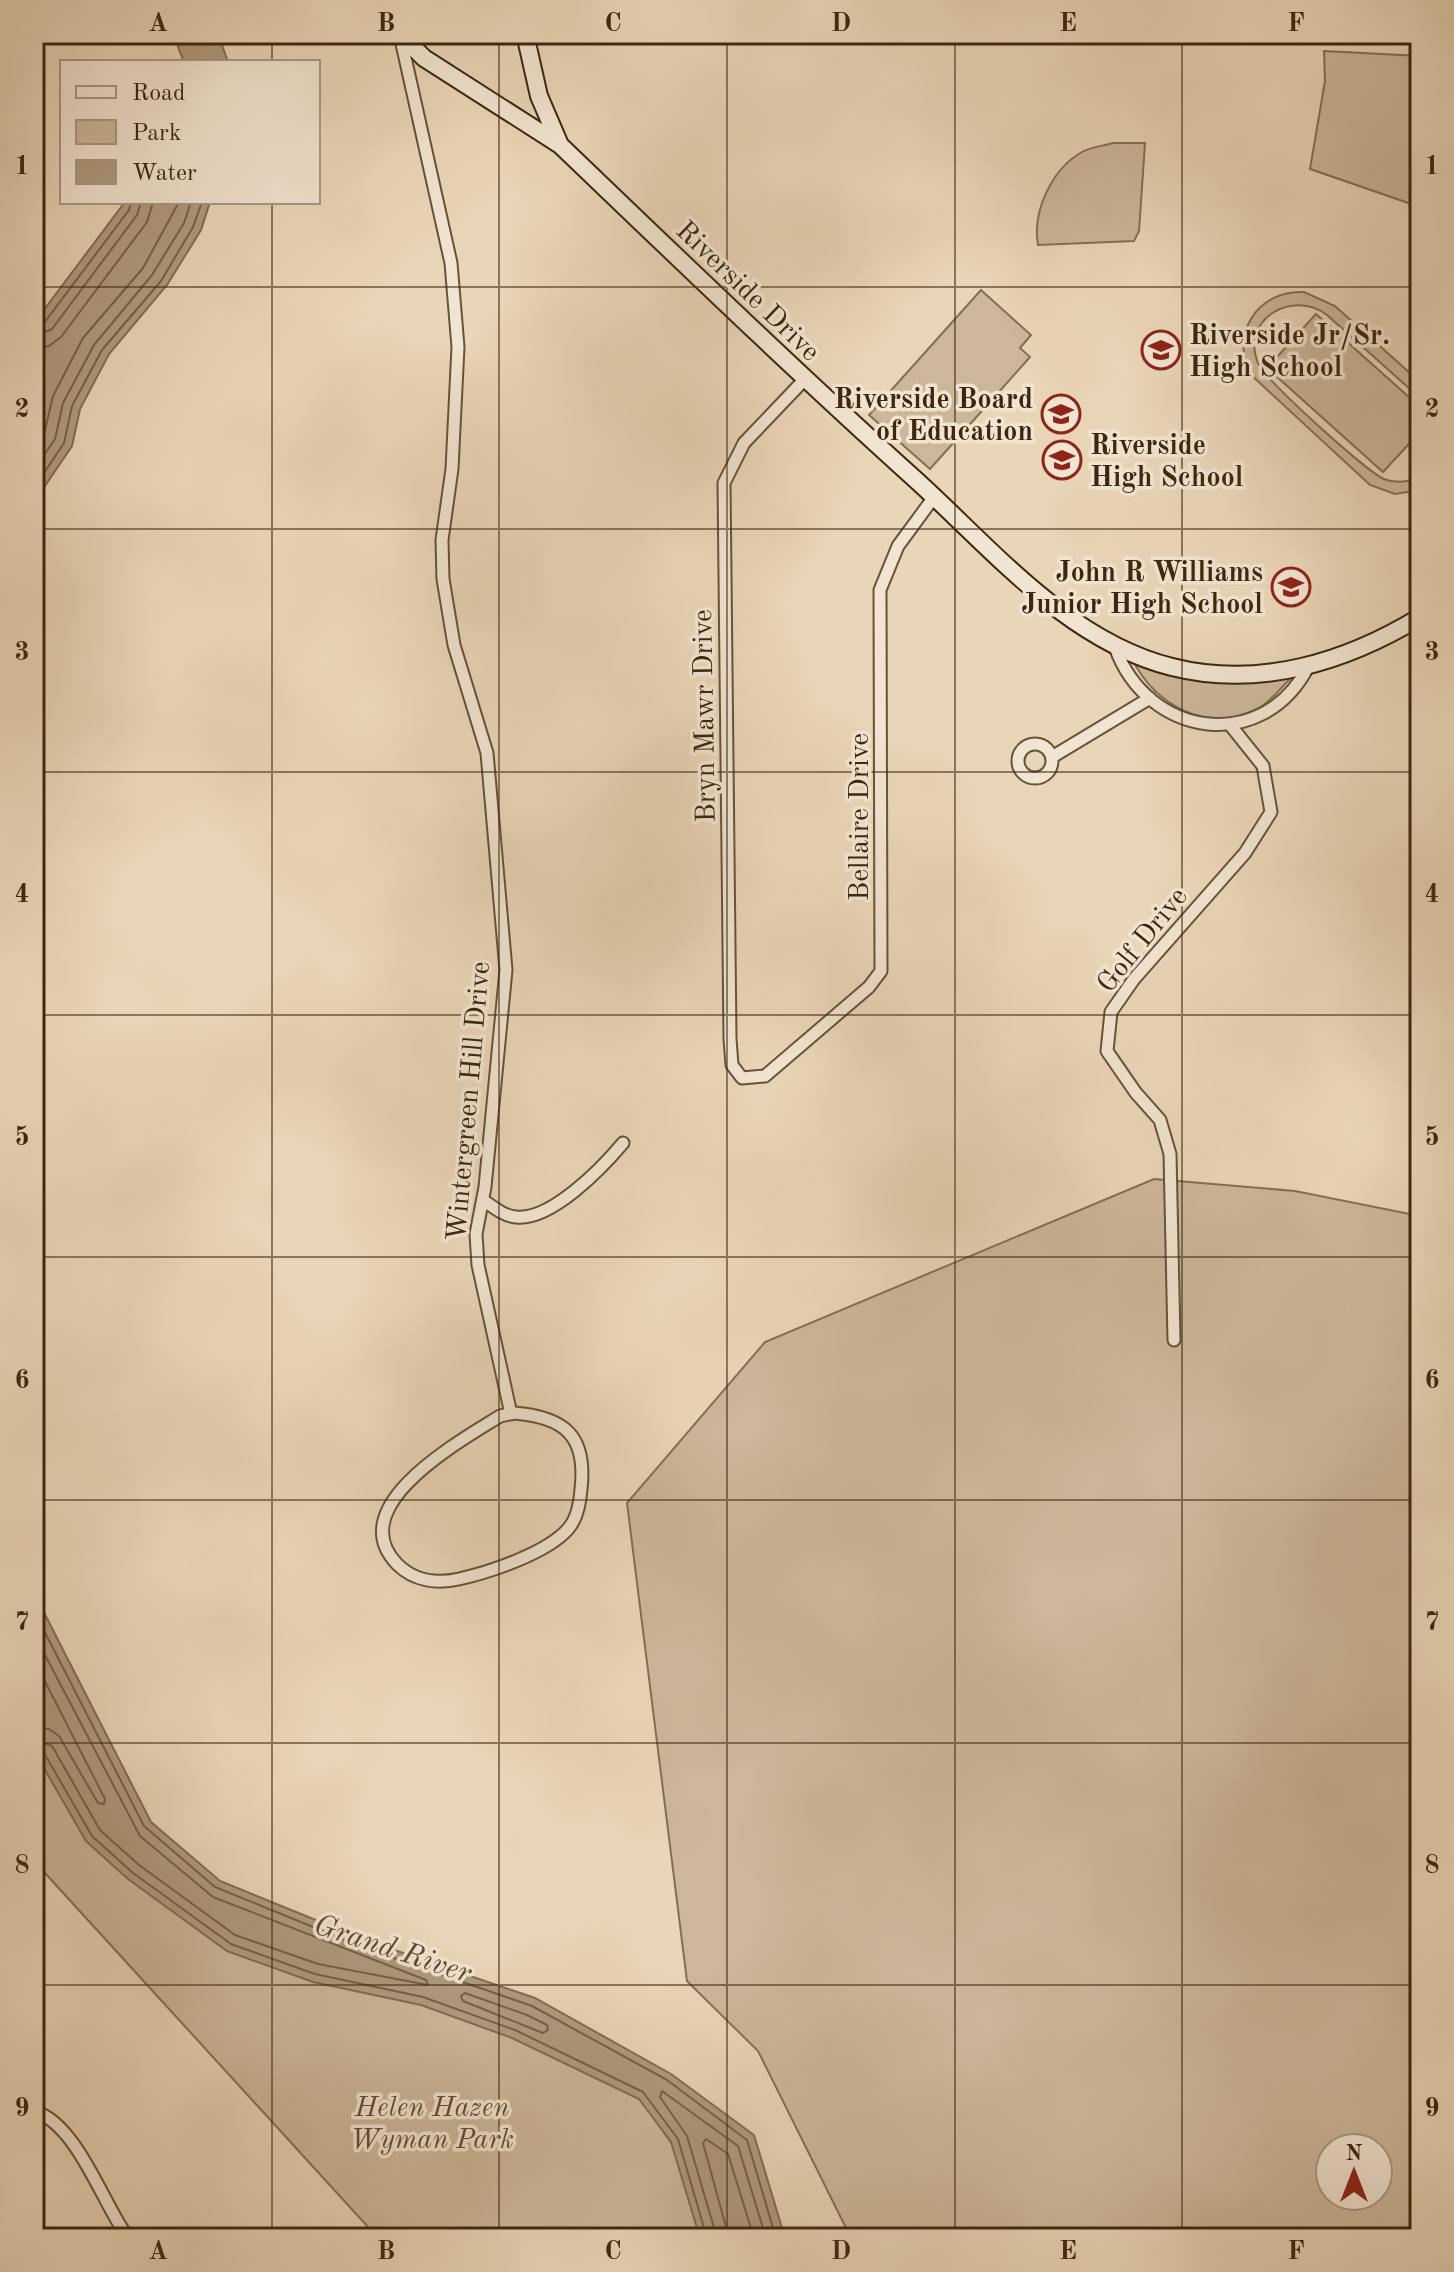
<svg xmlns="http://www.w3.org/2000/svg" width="1454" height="2272" font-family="'Old Standard TT',serif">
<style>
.green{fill:#ccb79a;stroke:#846f54;stroke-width:2;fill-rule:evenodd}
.water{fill:#af9a7e;stroke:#816c51;stroke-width:2}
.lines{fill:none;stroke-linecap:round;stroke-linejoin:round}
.shore{stroke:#766046;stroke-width:2}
.street-casing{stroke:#685238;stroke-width:15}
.secondary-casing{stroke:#3d270e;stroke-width:20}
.street{stroke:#f1e4d0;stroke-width:11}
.secondary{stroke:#f1e4d0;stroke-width:16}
.grid{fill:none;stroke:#3d270e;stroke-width:2;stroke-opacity:0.55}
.labels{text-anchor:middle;stroke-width:7;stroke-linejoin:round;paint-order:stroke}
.street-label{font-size:28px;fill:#3d270e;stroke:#f1e4d0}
.poi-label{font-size:28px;font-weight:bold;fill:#3d270e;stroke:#f1e4d0;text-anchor:start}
.park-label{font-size:28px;font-style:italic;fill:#614b31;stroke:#f1e4d0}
.water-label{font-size:30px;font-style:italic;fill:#5f4a30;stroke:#f1e4d0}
.neatline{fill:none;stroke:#3d270e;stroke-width:3}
.grid-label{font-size:26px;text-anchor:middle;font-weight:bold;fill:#3d270e}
</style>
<rect width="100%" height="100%" fill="#e9d5b7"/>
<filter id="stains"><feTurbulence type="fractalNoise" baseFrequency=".0025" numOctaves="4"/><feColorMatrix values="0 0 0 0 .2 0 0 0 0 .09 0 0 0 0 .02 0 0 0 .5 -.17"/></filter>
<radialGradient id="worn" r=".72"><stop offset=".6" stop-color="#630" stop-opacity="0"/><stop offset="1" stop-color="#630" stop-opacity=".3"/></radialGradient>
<path class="green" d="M1324,51L1420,56V207L1310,169L1325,81Z
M1113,143H1145L1139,231L1134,241L1038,245C1032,211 1052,169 1082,152C1091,147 1103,146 1113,143Z
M981,290L1031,335L1020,348L1030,357L930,469L869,415Z
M1304,292L1335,306L1420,382V398L1327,315C1293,289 1240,319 1258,363C1265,380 1367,472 1384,479C1396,484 1408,482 1420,477V490L1395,494L1370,485L1250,374C1230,333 1258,290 1304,292Z
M1316,314L1420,407V432L1383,472L1267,368Z
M1132,659L1294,675C1283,685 1271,702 1257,709C1207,734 1156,706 1132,659Z
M1154,1179L1295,1191L1420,1216V2238H851L758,2051L687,1981L627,1503L765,1342ZM1330,2148H1378V2196H1330Z
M34,1673L149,1862L630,2084L738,2238H378L34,1861Z"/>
<path class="water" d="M173,34H218L228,62H184Z
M125,202H210L201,230L167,285L109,354L80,409L72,446L34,502V323Z
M34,1593L151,1822L220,1881L365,1940L535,1998L671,2074L754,2135L785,2238H700L671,2142L639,2099L512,2038L421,2005L313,1982L227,1951L128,1879L86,1841L34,1751Z"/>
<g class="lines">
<path class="shore" d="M34,327L44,323L129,210L131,202
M34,337L52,329L137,215L141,202
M34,349L49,346L61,337L147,222L153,202
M34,448L44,434L53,396L83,338L143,268L179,202
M34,470L55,439L63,403L94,345L152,275L184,223L191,202
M34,488L64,443L72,406L102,350L161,281L193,227L202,202
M34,1611L144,1826L215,1887L362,1947L532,2006L667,2080L747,2140L776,2238
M34,1634L140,1836L213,1897L426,1980L428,1985L318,1964L235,1935L139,1865L100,1830L52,1746L34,1739
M34,1660L105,1799L104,1804L98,1803L59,1736L49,1729L34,1727
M34,1749L44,1753L92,1836L133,1873L231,1944L315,1974L423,1997L515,2030L643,2092L678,2139L707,2238
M465,1993L527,2015L547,2025L548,2030L543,2033L463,2001L461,1996Z
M717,2238L687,2136L660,2097L662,2091L738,2146L766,2238
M729,2238L703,2143L706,2139L728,2154L754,2238"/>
<defs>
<path id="street" d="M400,35L451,263L458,347L452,469L442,540L443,579L454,645L487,753L506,970L485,1187L476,1234L478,1265L511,1414
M805,379L744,443L724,483L730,1039L732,1065L742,1078L765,1076L869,987L881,971L880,590L898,546L934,497
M1115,647C1147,737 1262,755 1308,667
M1018 761a17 17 0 1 1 34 0a17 17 0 1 1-34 0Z
M1052,757L1150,698
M483,1200C493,1207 504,1216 516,1217C551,1221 602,1168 623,1143
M1174,1340L1170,1154L1160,1120L1136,1093L1107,1051L1111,1012L1134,979L1245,853L1271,812L1263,766L1231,726
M514,1413C565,1417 587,1436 581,1489C580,1503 577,1519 568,1529C547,1553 490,1572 459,1579C437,1584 414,1581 397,1564C341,1506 462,1440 500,1416Z
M34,2111C77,2124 102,2202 128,2238"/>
<path id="secondary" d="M400,34L424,58L560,145
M525,34L539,96L560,145C678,258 795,371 916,480C993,550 1068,641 1172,667C1259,689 1346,662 1420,617"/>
</defs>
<use href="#street" class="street-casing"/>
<use href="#secondary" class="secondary-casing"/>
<use href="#street" class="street"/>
<use href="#secondary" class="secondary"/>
</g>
<path class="grid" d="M272,34V62M499,34V2238M727,34V2238M955,34V2238M1182,34V2238M272,202V2238M34,287H1420M34,529H1420M34,772H1420M34,1015H1420M34,1257H1420M34,1500H1420M34,1743H1420M34,1985H1420"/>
<defs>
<symbol id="school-ring" viewBox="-11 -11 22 22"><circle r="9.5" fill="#f1e4d0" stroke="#8f2418" stroke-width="1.5"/><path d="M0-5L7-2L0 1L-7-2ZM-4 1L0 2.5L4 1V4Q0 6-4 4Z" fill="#8f2418"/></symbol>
</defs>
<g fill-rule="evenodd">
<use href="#school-ring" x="1139" y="328" width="44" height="44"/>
<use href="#school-ring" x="1039" y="392" width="44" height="44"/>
<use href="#school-ring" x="1040" y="438" width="44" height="44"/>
<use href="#school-ring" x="1269" y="565" width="44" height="44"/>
</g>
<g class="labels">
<g class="street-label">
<text transform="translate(749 290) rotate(44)" y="10">Riverside Drive</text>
<text transform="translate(703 716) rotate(-91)" y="10">Bryn Mawr Drive</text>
<text transform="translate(858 817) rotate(-90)" y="10">Bellaire Drive</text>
<text transform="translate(1141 939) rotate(-51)" y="10">Golf Drive</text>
<text transform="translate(467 1101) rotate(-85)" y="10">Wintergreen Hill Drive</text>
</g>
<g class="poi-label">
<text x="1189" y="344">Riverside Jr/Sr.<tspan x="1189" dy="32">High School</tspan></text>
<text x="1033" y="408" text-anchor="end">Riverside Board<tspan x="1033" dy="32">of Education</tspan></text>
<text x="1090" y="454">Riverside<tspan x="1090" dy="32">High School</tspan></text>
<text x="1263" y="581" text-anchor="end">John R Williams<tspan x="1263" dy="32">Junior High School</tspan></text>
</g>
<g class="park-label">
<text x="432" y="2116">Helen Hazen<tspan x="432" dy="32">Wyman Park</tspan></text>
</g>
<g class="water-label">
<text transform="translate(393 1948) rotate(18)" y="10">Grand River</text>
</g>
</g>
<rect width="1454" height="2272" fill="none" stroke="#e9d5b7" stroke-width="88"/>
<rect x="60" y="60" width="260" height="144" fill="#f1e4d0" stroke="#a99882" stroke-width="2"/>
<rect x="76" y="86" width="40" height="12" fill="#f1e4d0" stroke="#a99882" stroke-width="2"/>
<text x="132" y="100" font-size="24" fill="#3d270e">Road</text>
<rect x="76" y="120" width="40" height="24" fill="#ccb79a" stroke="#a99882" stroke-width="2"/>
<text x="132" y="140" font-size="24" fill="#3d270e">Park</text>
<rect x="76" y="160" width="40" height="24" fill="#af9a7e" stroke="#a99882" stroke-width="2"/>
<text x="132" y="180" font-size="24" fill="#3d270e">Water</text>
<g transform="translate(1354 2172)"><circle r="38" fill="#f1e4d0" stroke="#a99882" stroke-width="2"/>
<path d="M0-6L14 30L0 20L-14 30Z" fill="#8f2418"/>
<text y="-12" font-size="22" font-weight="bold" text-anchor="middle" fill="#3d270e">N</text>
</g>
<rect x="44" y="44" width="1366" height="2184" class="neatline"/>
<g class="grid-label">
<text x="158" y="31">A</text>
<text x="386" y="31">B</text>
<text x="613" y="31">C</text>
<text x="841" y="31">D</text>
<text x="1068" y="31">E</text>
<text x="1296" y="31">F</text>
<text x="22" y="174">1</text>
<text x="1432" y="174">1</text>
<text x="22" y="417">2</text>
<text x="1432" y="417">2</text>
<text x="22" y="660">3</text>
<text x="1432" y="660">3</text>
<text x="22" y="902">4</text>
<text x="1432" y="902">4</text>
<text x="22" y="1145">5</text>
<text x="1432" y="1145">5</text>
<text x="22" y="1388">6</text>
<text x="1432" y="1388">6</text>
<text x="22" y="1630">7</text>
<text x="1432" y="1630">7</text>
<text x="22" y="1873">8</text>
<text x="1432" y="1873">8</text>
<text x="22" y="2116">9</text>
<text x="1432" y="2116">9</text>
<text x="158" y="2259">A</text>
<text x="386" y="2259">B</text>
<text x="613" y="2259">C</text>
<text x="841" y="2259">D</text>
<text x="1068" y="2259">E</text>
<text x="1296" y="2259">F</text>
</g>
<rect width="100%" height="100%" filter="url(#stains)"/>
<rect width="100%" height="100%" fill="url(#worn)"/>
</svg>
